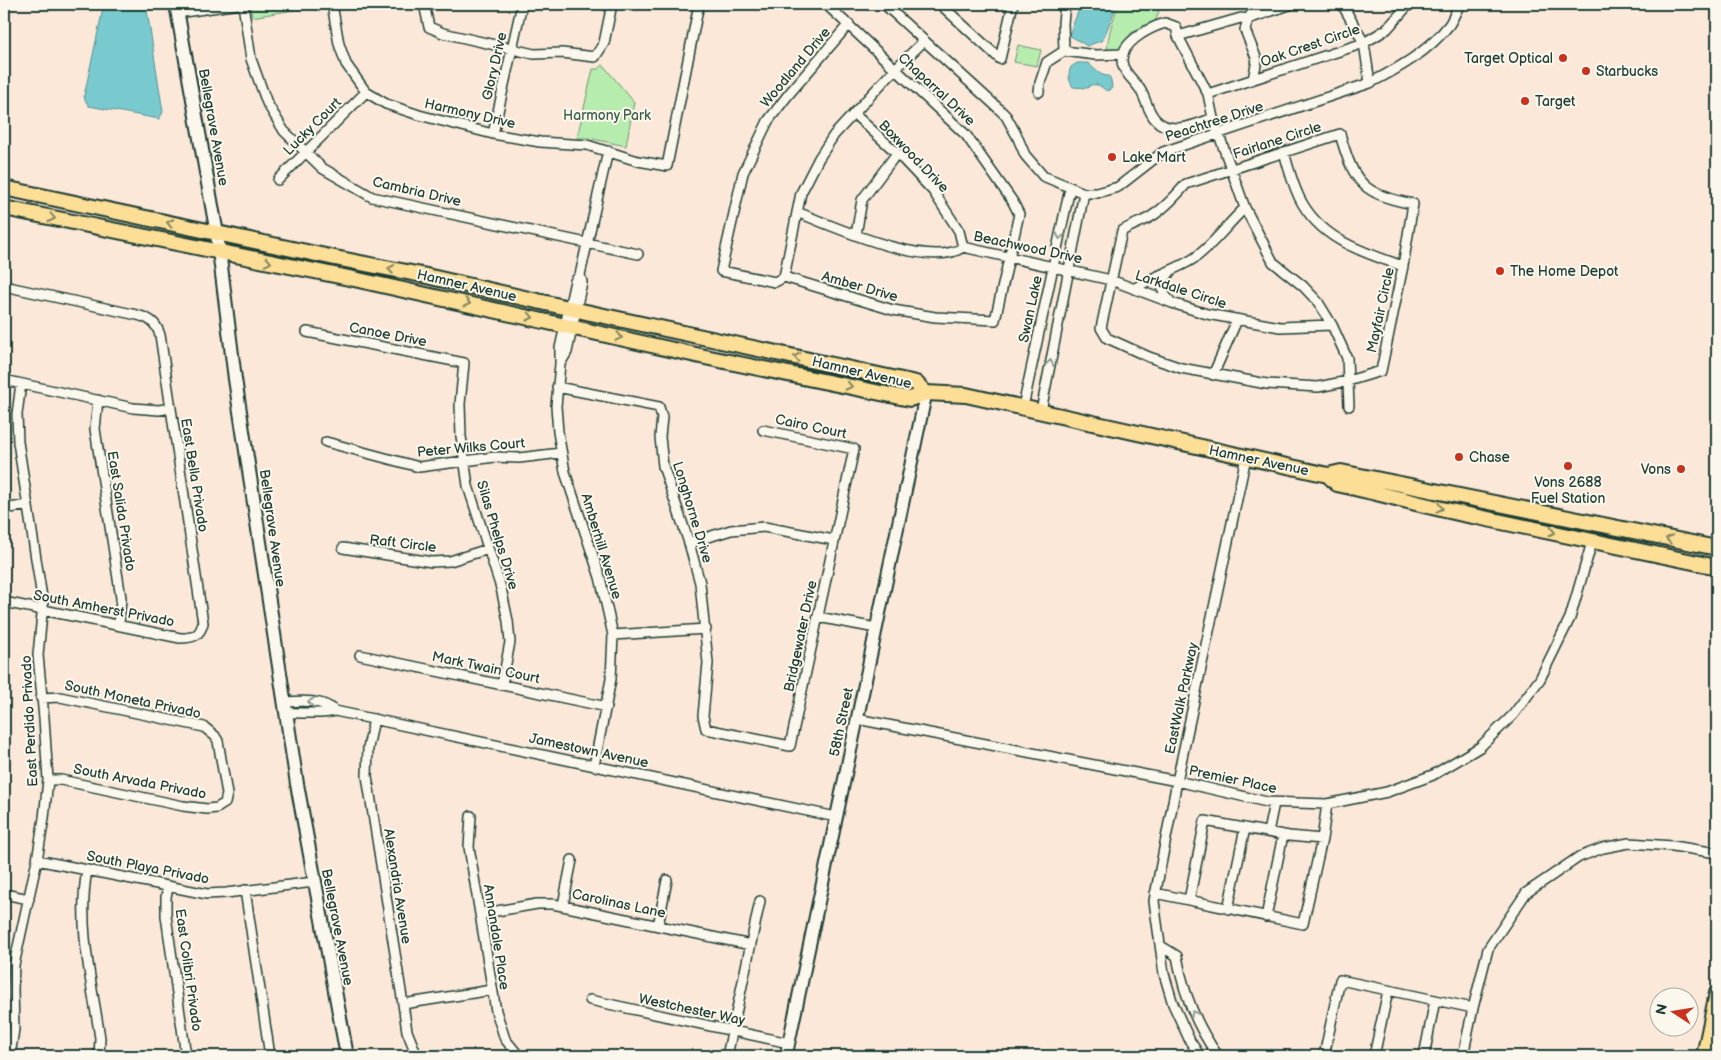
<svg xmlns="http://www.w3.org/2000/svg" width="1721" height="1060" font-family="'Balsamiq Sans',sans-serif">
<style>
.green{fill:#b6ecae;stroke:#6a9471}
.water{fill:#78cacf;stroke:#549291}
.lines{fill:none;stroke-linecap:round;stroke-linejoin:round}
.minor-casing{stroke:#1f3d34;stroke-width:12}
.tertiary-casing{stroke:#1f3d34;stroke-width:15}
.secondary-casing{stroke:#1f3d34;stroke-width:16}
.primary-casing{stroke:#1f3d34;stroke-width:18}
.minor{stroke:#fbf7ec;stroke-width:9}
.tertiary{stroke:#fbf7ec;stroke-width:11}
.secondary{stroke:#fbf7ec;stroke-width:12}
.primary{stroke:#fcde96;stroke-width:14}
.oneway{stroke:#828560}
.oneway2{stroke:#8d9a90}
.poi-dot{fill:#c8321e;stroke:#fbf7ec;stroke-width:2}
.labels{text-anchor:middle;stroke-width:4;stroke-linejoin:round;paint-order:stroke}
.street-label{font-size:14px;fill:#1f3d34;stroke:#fbf7ec}
.poi-label{font-size:14px;fill:#1f3d34;stroke:#fbf7ec;text-anchor:start}
.park-label{font-size:14px;fill:#3d604c;stroke:#fbf7ec}
</style>
<rect width="100%" height="100%" fill="#fbe8d9"/>
<filter id="ink" filterUnits="userSpaceOnUse"><feTurbulence type="fractalNoise" baseFrequency=".02" numOctaves="2"/><feDisplacementMap in="SourceGraphic" scale="10" xChannelSelector="R" yChannelSelector="G"/><feConvolveMatrix kernelMatrix="1 2 1 2 8 2 1 2 1" color-interpolation-filters="sRGB"/></filter>
<g filter="url(#ink)">
<path class="green" d="M250,4H323L324,5L252,17Z
M1119,4H1161L1156,20L1131,33L1121,50L1107,51C1108,34 1113,19 1119,4Z
M1018,45L1041,50L1037,66L1014,62Z
M603,65L634,102L626,146L588,138H577L593,69H598Z"/>
<path class="water" d="M104,4H146L163,112L159,119L89,106L85,100L84,96Z
M1081,4H1115L1114,12L1103,40L1087,46L1069,35Z
M1077,63H1088C1095,69 1099,76 1109,76L1111,80L1112,88L1107,91C1099,86 1101,84 1090,85L1088,88L1073,87C1068,79 1068,74 1071,67Z"/>
<g class="lines">
<defs>
<path id="minor" d="M243,4L251,59L267,103L284,131L322,168L372,197L638,254
M332,4L339,44L346,64L366,92L386,104L419,115L493,134L540,142L587,145L638,161L667,166L699,4
M424,4L429,27L443,33L534,54L562,53L595,57L604,43L612,4
M884,4L998,108L1006,116L1017,136L1025,155L1043,176L1084,193H1097L1118,187L1163,152L1370,83C1399,68 1428,52 1449,25C1453,19 1456,11 1460,4
M940,4L1000,59L1013,4
M1342,4L1364,43L1370,83
M828,6L966,135L1013,202L1019,214L995,320L935,317L893,310L784,277L775,282L721,271L743,173L768,121L788,95L849,24
M177,13L239,4
M1165,23L1176,27L1178,36L1208,94L1213,118C1195,125 1170,136 1155,119C1148,111 1146,100 1141,91C1136,82 1126,75 1123,66C1116,44 1149,28 1165,23Z
M1178,36L1241,18L1248,19L1292,4
M1064,51L1063,23L1065,4
M1253,79L1257,60L1245,30L1248,19L1258,4
M1039,92L1040,83L1047,62L1064,51L1096,55L1123,54
M1208,94L1364,43L1387,29L1409,4
M854,114L897,153L933,191L959,231L963,247
M1213,118L1245,208L1273,262L1303,286L1318,302L1332,325L1347,358L1349,406
M493,134L522,4
M1340,134C1354,183 1362,194 1413,204L1403,266L1381,371L1348,381L1318,387L1267,384L1181,368L1149,357L1107,338L1101,328L1122,231C1130,226 1139,223 1147,219C1162,211 1175,197 1186,184Z
M1284,152C1288,167 1292,182 1299,197C1319,239 1362,252 1403,266
M278,180L366,92
M797,212C832,226 931,271 963,247L1111,280L1172,303L1207,314L1280,327L1332,325
M856,235L862,200L897,153
M580,275L575,281L560,348V364L556,406L558,432L565,472L600,577L613,635L611,679L594,766
M784,277L801,193L819,158L834,135L895,69L924,41
M4,286L137,315C149,318 156,322 160,335L203,623C200,636 193,638 180,638L4,602
M1134,289C1152,276 1174,271 1193,259C1213,246 1227,224 1245,208
M1170,301C1159,290 1161,283 1170,272
M307,332L464,363L460,404L461,436L468,486L501,588L508,621L510,642L502,685
M560,364L567,352L582,282L580,275L608,151
M1213,375L1237,320
M4,380L133,408L159,410L171,408
M557,387L659,407L662,417L660,437L663,466L689,543L700,583L708,663L703,716L706,729L790,746L854,449L763,430
M98,400L95,429L121,598L119,625
M1023,407L1070,188
M1041,411L1084,193
M326,442L419,467L495,457L519,458L561,453
M4,509L28,505
M689,543L731,530L764,527L834,540
M343,548L432,562L450,561L488,549
M818,617L876,628
M613,635L706,629
M360,655L607,707
M41,698L60,697L204,727L215,736L218,741L227,794L225,803L217,808L207,809L183,806L61,780H48
M284,702C301,701 322,699 335,711
M286,713C300,712 323,715 335,711L836,817
M374,719L368,748L367,776L403,1004L407,1031L417,1056
M857,719L1177,781L1267,802L1327,804L1387,792L1433,775L1480,747L1513,715L1540,679L1570,618L1592,542
M471,816L469,847L496,1011L505,1039L519,1056
M1268,832L1274,803
M37,860L207,894L226,893L314,882
M87,870C77,926 92,983 100,1038L99,1056
M168,887L166,897V916L186,1056
M245,890L270,1056
M1155,893L1303,924L1322,839
M4,894L29,899
M1189,900L1205,821L1289,836L1322,839L1327,804
M563,905L572,860
M1228,909L1245,828
M480,914L537,904H553L751,945
M1266,917L1283,835
M658,926L667,880
M1161,946L1177,956C1183,993 1196,1025 1218,1056
M590,1000L789,1043
M403,1004L492,990
M10,1056L14,1029L13,989L14,965L37,860L44,818L48,780L44,718L38,655L43,604L18,442L17,414L21,384
M727,1056L760,901
M1200,1056L1190,1041L1173,1004L1164,974L1154,901L1177,781L1246,457
M1324,1056L1340,980L1473,1008
M1374,1056L1388,991
M1424,1056L1435,1000
M1463,1056L1473,1008L1488,949L1526,893L1579,857L1603,848L1629,843L1673,846L1717,853"/>
<path id="tertiary" d="M786,1056L926,393"/>
<path id="secondary" d="M176,4L217,234L235,379L297,784L347,1056"/>
<path id="primary" d="M4,188L335,258L422,275L586,312L916,383L926,393
M4,208L354,279L705,357L910,399L926,393L966,395L1328,475L1341,472L1717,548
M1328,475L1337,484C1384,494 1431,508 1478,517C1558,534 1638,550 1717,567
M1704,1056L1717,993"/>
</defs>
<use href="#minor" class="minor-casing"/>
<use href="#tertiary" class="tertiary-casing"/>
<use href="#secondary" class="secondary-casing"/>
<use href="#primary" class="primary-casing"/>
<use href="#minor" class="minor"/>
<use href="#tertiary" class="tertiary"/>
<use href="#secondary" class="secondary"/>
<use href="#primary" class="primary"/>
</g>
<defs><path id="oneway-chevron" d="M-2-3.5L2.5 0L-2 3.5" fill="none" stroke-width="1.6" stroke-linecap="round" stroke-linejoin="round" transform="scale(1.25)"/></defs>
<g class="oneway">
<use href="#oneway-chevron" transform="translate(52 218) rotate(12)"/>
<use href="#oneway-chevron" transform="translate(170 223) rotate(-168)"/>
<use href="#oneway-chevron" transform="translate(268 262) rotate(11)"/>
<use href="#oneway-chevron" transform="translate(391 269) rotate(-170)"/>
<use href="#oneway-chevron" transform="translate(467 303) rotate(12)"/>
<use href="#oneway-chevron" transform="translate(530 317) rotate(12)"/>
<use href="#oneway-chevron" transform="translate(619 337) rotate(13)"/>
<use href="#oneway-chevron" transform="translate(797 357) rotate(-168)"/>
<use href="#oneway-chevron" transform="translate(849 386) rotate(12)"/>
<use href="#oneway-chevron" transform="translate(1440 508) rotate(14)"/>
<use href="#oneway-chevron" transform="translate(1552 532) rotate(13)"/>
<use href="#oneway-chevron" transform="translate(1669 539) rotate(-169)"/>
</g>
<g class="oneway2">
<use href="#oneway-chevron" transform="translate(1060 236) rotate(101)"/>
<use href="#oneway-chevron" transform="translate(1050 363) rotate(-80)"/>
<use href="#oneway-chevron" transform="translate(311 702) rotate(-172)"/>
<use href="#oneway-chevron" transform="translate(1194 1014) rotate(-116)"/>
</g>
</g>
<g class="poi-dot">
<circle cx="1563" cy="58" r="5"/>
<circle cx="1586" cy="71" r="5"/>
<circle cx="1525" cy="101" r="5"/>
<circle cx="1112" cy="157" r="5"/>
<circle cx="1500" cy="271" r="5"/>
<circle cx="1459" cy="457" r="5"/>
<circle cx="1568" cy="466" r="5"/>
<circle cx="1681" cy="469" r="5"/>
</g>
<g class="labels">
<g class="street-label">
<text transform="translate(1310 45) rotate(-19)" y="5">Oak Crest Circle</text>
<text transform="translate(494 66) rotate(-77)" y="5">Glory Drive</text>
<text transform="translate(795 67) rotate(-50)" y="5">Woodland Drive</text>
<text transform="translate(937 89) rotate(43)" y="5">Chaparral Drive</text>
<text transform="translate(470 113) rotate(13)" y="5">Harmony Drive</text>
<text transform="translate(1214 121) rotate(-18)" y="5">Peachtree Drive</text>
<text transform="translate(312 126) rotate(-45)" y="5">Lucky Court</text>
<text transform="translate(214 127) rotate(80)" y="5">Bellegrave Avenue</text>
<text transform="translate(1277 140) rotate(-18)" y="5">Fairlane Circle</text>
<text transform="translate(914 156) rotate(46)" y="5">Boxwood Drive</text>
<text transform="translate(417 191) rotate(13)" y="5">Cambria Drive</text>
<text transform="translate(1028 247) rotate(12)" y="5">Beachwood Drive</text>
<text transform="translate(467 285) rotate(13)" y="5">Hamner Avenue</text>
<text transform="translate(860 286) rotate(16)" y="5">Amber Drive</text>
<text transform="translate(1181 289) rotate(18)" y="5">Larkdale Circle</text>
<text transform="translate(1030 309) rotate(-78)" y="5">Swan Lake</text>
<text transform="translate(1380 310) rotate(-78)" y="5">Mayfair Circle</text>
<text transform="translate(388 334) rotate(11)" y="5">Canoe Drive</text>
<text transform="translate(862 372) rotate(13)" y="5">Hamner Avenue</text>
<text transform="translate(811 426) rotate(12)" y="5">Cairo Court</text>
<text transform="translate(471 447) rotate(-5)" y="5">Peter Wilks Court</text>
<text transform="translate(1259 460) rotate(12)" y="5">Hamner Avenue</text>
<text transform="translate(195 475) rotate(81)" y="5">East Bella Privado</text>
<text transform="translate(122 511) rotate(81)" y="5">East Salida Privado</text>
<text transform="translate(693 512) rotate(73)" y="5">Longhorne Drive</text>
<text transform="translate(273 528) rotate(82)" y="5">Bellegrave Avenue</text>
<text transform="translate(498 535) rotate(73)" y="5">Silas Phelps Drive</text>
<text transform="translate(403 543) rotate(7)" y="5">Raft Circle</text>
<text transform="translate(602 546) rotate(73)" y="5">Amberhill Avenue</text>
<text transform="translate(104 608) rotate(11)" y="5">South Amherst Privado</text>
<text transform="translate(800 636) rotate(-78)" y="5">Bridgewater Drive</text>
<text transform="translate(486 667) rotate(12)" y="5">Mark Twain Court</text>
<text transform="translate(1181 698) rotate(-78)" y="5">EastWalk Parkway</text>
<text transform="translate(133 699) rotate(12)" y="5">South Moneta Privado</text>
<text transform="translate(29 721) rotate(-93)" y="5">East Perdido Privado</text>
<text transform="translate(841 722) rotate(-78)" y="5">58th Street</text>
<text transform="translate(589 750) rotate(12)" y="5">Jamestown Avenue</text>
<text transform="translate(1233 779) rotate(12)" y="5">Premier Place</text>
<text transform="translate(140 781) rotate(11)" y="5">South Arvada Privado</text>
<text transform="translate(148 867) rotate(11)" y="5">South Playa Privado</text>
<text transform="translate(398 886) rotate(81)" y="5">Alexandria Avenue</text>
<text transform="translate(619 903) rotate(12)" y="5">Carolinas Lane</text>
<text transform="translate(338 927) rotate(79)" y="5">Bellegrave Avenue</text>
<text transform="translate(497 937) rotate(81)" y="5">Annandale Place</text>
<text transform="translate(189 970) rotate(82)" y="5">East Colibri Privado</text>
<text transform="translate(692 1009) rotate(12)" y="5">Westchester Way</text>
</g>
<g class="poi-label">
<text x="1553" y="63" text-anchor="end">Target Optical</text>
<text x="1596" y="76">Starbucks</text>
<text x="1535" y="106">Target</text>
<text x="1122" y="162">Lake Mart</text>
<text x="1510" y="276">The Home Depot</text>
<text x="1469" y="462">Chase</text>
<text x="1671" y="474" text-anchor="end">Vons</text>
<text x="1568" y="487" text-anchor="middle">Vons 2688<tspan x="1568" dy="16">Fuel Station</tspan></text>
</g>
<g class="park-label">
<text x="607" y="120">Harmony Park</text>
</g>
</g>
<rect width="1721" height="1060" fill="none" stroke="#fbf7ec" stroke-width="20"/>
<rect x="10" y="10" width="1701" height="1040" fill="none" stroke="#1f3d34" stroke-width="2" filter="url(#ink)"/>
<g transform="translate(1674 1012) rotate(282)"><circle r="24" fill="#fbf7ec" stroke="#a3ada2"/>
<path d="M0-4L9 19L0 12L-9 19Z" fill="#c8321e"/>
<text y="-8" font-size="14" font-weight="bold" text-anchor="middle" fill="#1f3d34">N</text>
</g>
</svg>
